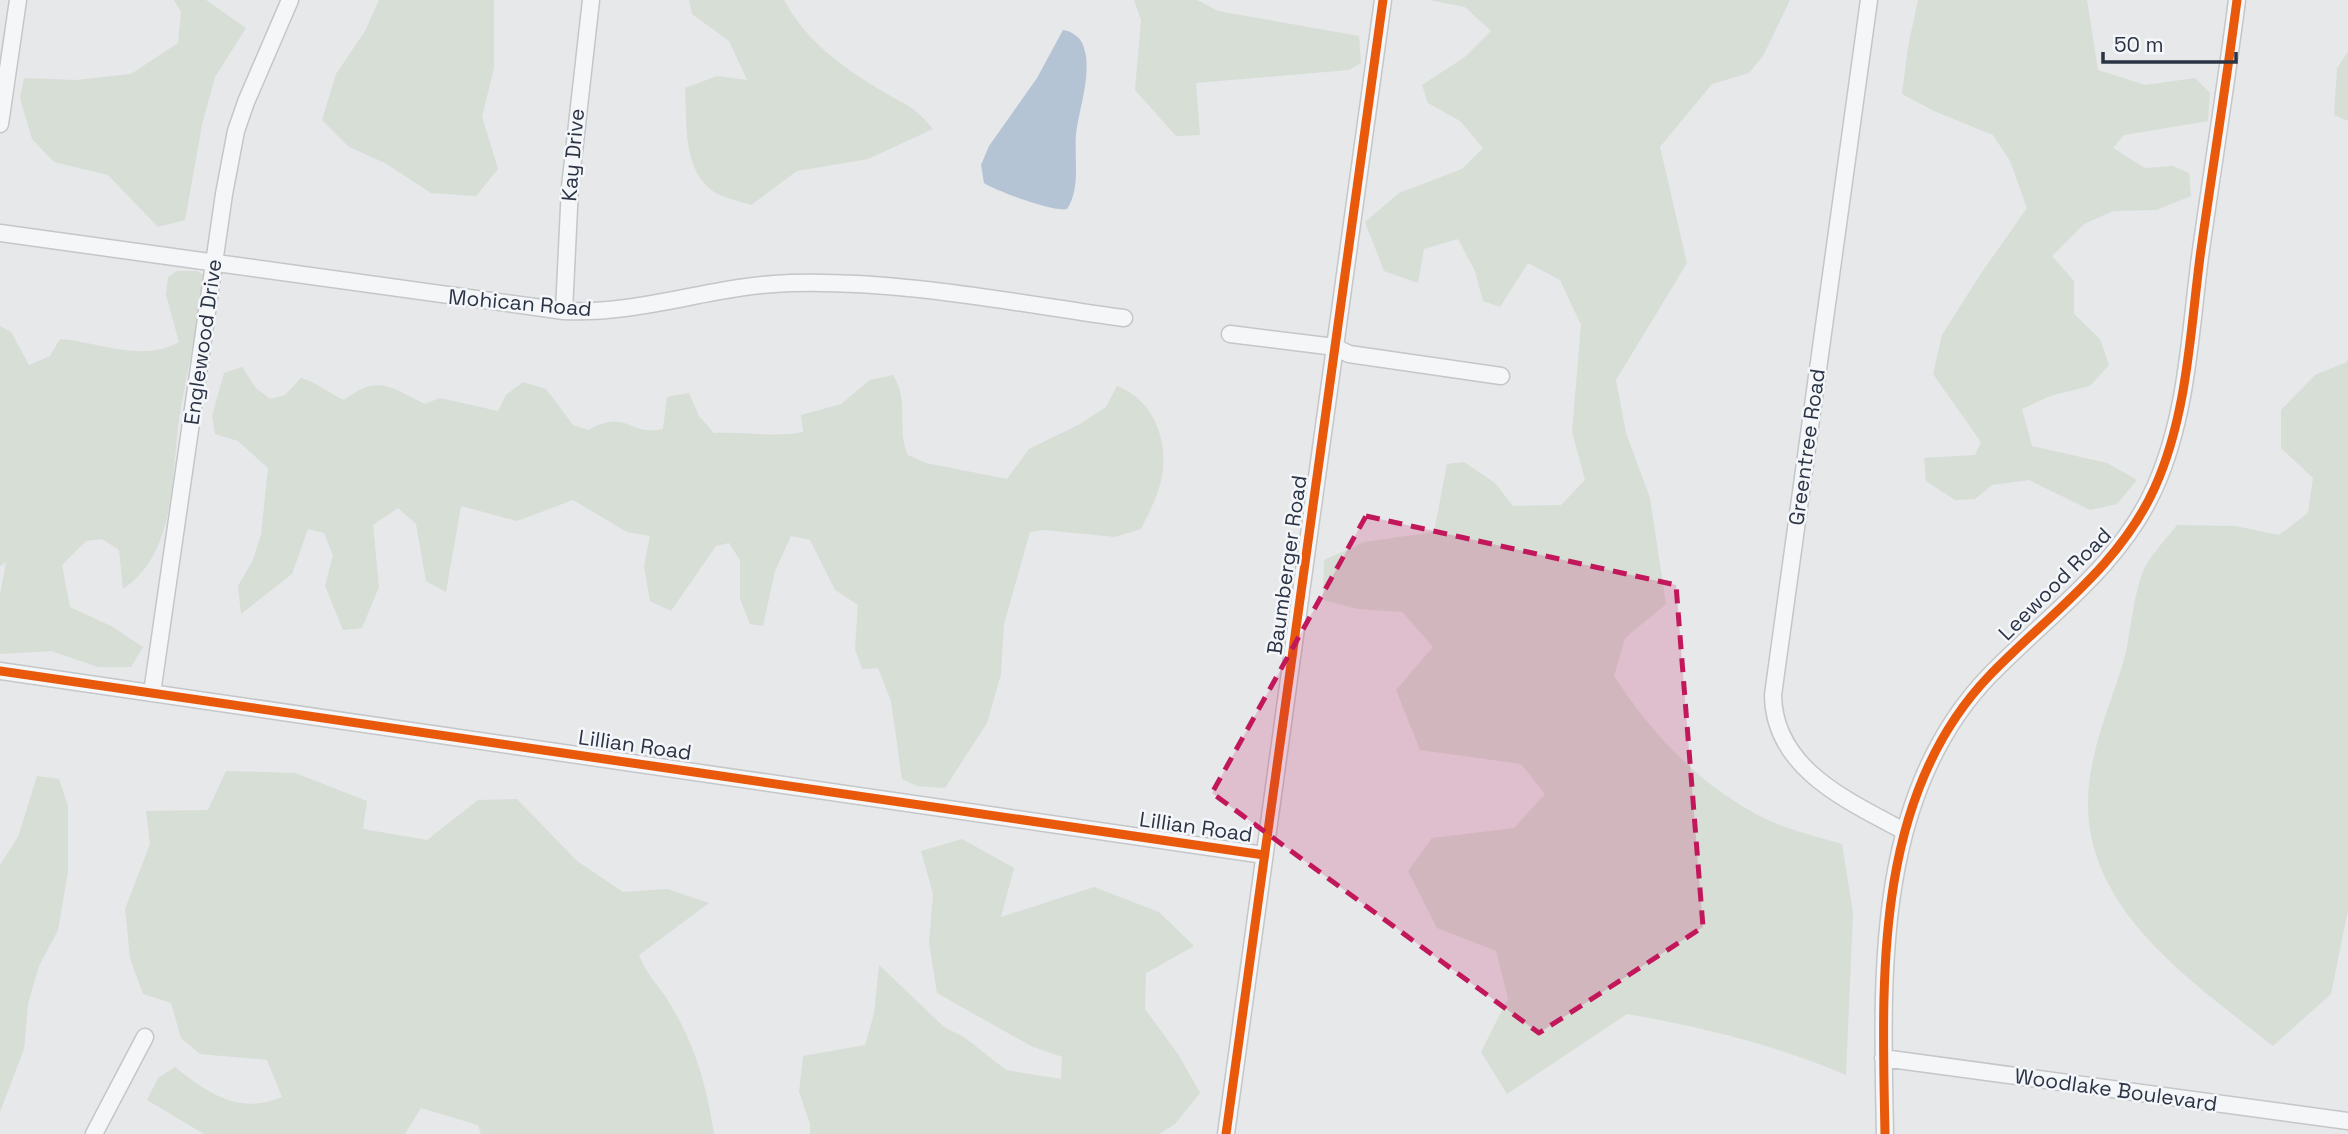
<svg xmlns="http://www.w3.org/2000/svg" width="2348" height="1134" font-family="'Space Grotesk',sans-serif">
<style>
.green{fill:#d6ded6}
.water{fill:#b4c4d5}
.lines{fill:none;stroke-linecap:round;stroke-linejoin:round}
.street-casing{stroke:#c4c6c8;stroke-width:19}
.street{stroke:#f5f6f7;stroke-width:16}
.cycleway-casing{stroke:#f4f6f9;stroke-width:13}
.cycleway{stroke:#e8590c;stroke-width:9}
.marked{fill:#c2185b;fill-opacity:0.2;stroke:#c2185b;stroke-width:5;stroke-dasharray:14 9;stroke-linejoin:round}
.labels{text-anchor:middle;stroke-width:5;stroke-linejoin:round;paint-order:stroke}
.street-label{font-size:21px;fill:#2b3445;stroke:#f4f6f9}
</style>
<rect width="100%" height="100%" fill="#e6e8ea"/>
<path class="green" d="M174,0H206L246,28L215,77L202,125L185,220L158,227L108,175L54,162L32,139L20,98L24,78L76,80L131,74L178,43L181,12Z
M379,0H494V68L482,117L498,169L476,196L431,193L385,163L349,147L322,120L336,74L365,31Z
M689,0H784C806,41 842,67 882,91C907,106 913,105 933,129L868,159L797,171L751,205C740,201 724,198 714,192C682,170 687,122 685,88L717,76L747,80L729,41L692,14Z
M1134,0H1197L1218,11L1359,36L1361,63L1349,70L1196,83L1200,135L1176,136L1135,90L1141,20Z
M1429,0H1790L1763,56L1749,73L1712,84L1660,147L1687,263L1616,380L1626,433L1650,498L1666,604L1625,638L1614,676C1653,736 1704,790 1770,821C1793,831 1818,837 1842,844L1853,913L1846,1075C1775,1045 1703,1027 1627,1014L1507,1094L1481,1052L1508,998L1496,951L1437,928L1408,871L1432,838L1514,828L1545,794L1521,764L1420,750L1396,690L1433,647L1402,612L1358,609L1323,600L1324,560L1364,542L1434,532L1447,464L1464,462L1495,483L1513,506L1561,505L1585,480L1572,432L1581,325L1560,280L1528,263L1500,307L1483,301L1475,271L1458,239L1424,249L1418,283L1384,271L1365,222L1399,193L1462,169L1483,148L1460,121L1428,103L1422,85L1465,57L1491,31L1465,7Z
M1918,0H2087L2098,70L2145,85L2195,78L2210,93L2208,121L2124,135L2113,148L2145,168L2173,166L2189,173L2191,196L2156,210L2113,211L2084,224L2052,256L2074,281V314L2100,339L2109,365L2090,386L2050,396L2022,409L2032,446L2107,463L2137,480L2117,504L2090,510L2029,480L1992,485L1975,499L1955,500L1926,481L1924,458L1975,455L1981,442L1933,374L1942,335L1982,272L2027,208L2010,161L1993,135L1934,111L1902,94L1908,47Z
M2348,52V121L2334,115L2337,68Z
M177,271H197L206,276C198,320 189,364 181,407C170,467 180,551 123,589L119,550L102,539L86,541L62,565L70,607L113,627L143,647L131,667H98L51,651L0,654V595L6,562L0,566V326L11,332L29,365L50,356L60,339C99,342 142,363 179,342L166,295L168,277Z
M2348,358V910L2331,994L2273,1046C2197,985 2087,913 2088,803C2088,758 2107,712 2121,670C2131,639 2131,607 2141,577C2146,559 2166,540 2177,525L2235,526L2279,535L2308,513L2313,478L2281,448V410L2315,375L2347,362Z
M242,367L256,388L270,399L285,395L301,378C318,383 328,393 344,400C379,373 391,388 425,404L440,398L498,411L506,395L523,382L546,389L573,425L588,430C628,408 627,436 663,429L667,397L689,393L699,416L714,433C743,431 775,438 803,432L801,415L841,404L870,380L893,375C910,401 896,430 908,455L926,463L1007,479L1029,449L1080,424L1106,407L1117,386C1159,402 1173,453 1157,494C1153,506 1146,518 1141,529L1115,537L1044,530L1030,532L1004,624L1001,674L987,723L945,788L917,786L902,779L891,701L878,668L862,669L855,649L858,605L835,590L810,540L791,536L775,571L763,626L750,624L740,599V560L729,543L716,546L671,611L650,601L644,566L650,536L627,532L573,500L517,521L461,506L446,592L426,581L416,524L398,508L373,525L379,587L362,628L343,630L325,586L333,555L324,533L308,529L292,574L241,614L238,586L253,560L261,535L268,468L238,441L215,434L212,416L224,373Z
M226,771L295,773L367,801L363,829L427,840L478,800L517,799L577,861L623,892L667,889L709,903L639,955C646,974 655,981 665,996C694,1040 706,1083 714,1134H481L478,1125L421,1108L405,1134H204L147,1100L158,1078L175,1067C209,1094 239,1115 282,1097L267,1060L200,1054L181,1038L171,1003L143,994L130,958L125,909L150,844L146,811L208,810Z
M37,776L59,779L68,806V872L58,930L39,966L28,1004L24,1049L0,1112V865L18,837Z
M962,839L1014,868L1001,917L1094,887L1159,912L1194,946L1146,973L1145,1009L1178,1054L1200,1093L1175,1124L1159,1134H810V1124L799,1092L803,1056L865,1045L874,1014L879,965L944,1027L964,1037L1006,1070L1061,1079L1062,1057L1031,1046L937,993L929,943L933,894L921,851Z"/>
<path class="water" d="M1063,30C1070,31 1077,35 1081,41C1095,66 1079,107 1076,134C1074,158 1081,188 1067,209C1056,213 996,191 984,183L981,165L989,146L1037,78Z"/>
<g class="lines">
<defs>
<path id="street" d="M1869,0L1773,695C1774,769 1848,801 1904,831
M0,124L18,0
M0,233L564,311C641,315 714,285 791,283C902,280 1014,303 1124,318
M564,311L570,187L591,0
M1230,334L1335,347L1349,354L1501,376
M0,671L1264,855
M152,693L224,194L236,131L246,102L290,0
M1883,1058L2348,1121
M94,1134L145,1037
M1226,1134L1383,0
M1885,1134C1882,979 1873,797 1989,676C2047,616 2120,566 2155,487C2187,416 2190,334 2200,257C2212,171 2226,86 2237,0"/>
</defs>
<use href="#street" class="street-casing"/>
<use href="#street" class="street"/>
<defs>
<path id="cycleway" d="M0,671L1264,855
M1226,1134L1383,0
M1885,1134C1882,979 1873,797 1989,676C2047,616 2120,566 2155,487C2187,416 2190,334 2200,257C2212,171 2226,86 2237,0"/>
</defs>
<use href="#cycleway" class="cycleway-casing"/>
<use href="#cycleway" class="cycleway"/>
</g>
<path class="marked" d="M1366,516L1676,585L1703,927L1539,1033L1212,793Z"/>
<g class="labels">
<g class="street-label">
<text transform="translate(573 155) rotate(-85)" y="7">Kay Drive</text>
<text transform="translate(520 303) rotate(5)" y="7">Mohican Road</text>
<text transform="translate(203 342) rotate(-82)" y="7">Englewood Drive</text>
<text transform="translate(1807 447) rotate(-82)" y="7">Greentree Road</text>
<text transform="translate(1287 565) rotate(-82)" y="7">Baumberger Road</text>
<text transform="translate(2055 584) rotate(-45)" y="7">Leewood Road</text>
<text transform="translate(635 745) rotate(8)" y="7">Lillian Road</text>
<text transform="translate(1196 827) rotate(8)" y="7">Lillian Road</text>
<text transform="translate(2116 1090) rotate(8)" y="7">Woodlake Boulevard</text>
</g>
</g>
<path d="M2103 52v10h133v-10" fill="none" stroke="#2b3445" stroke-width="3.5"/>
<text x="2114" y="52" font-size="21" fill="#2b3445" stroke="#f4f6f9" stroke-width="5" paint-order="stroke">50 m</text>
</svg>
